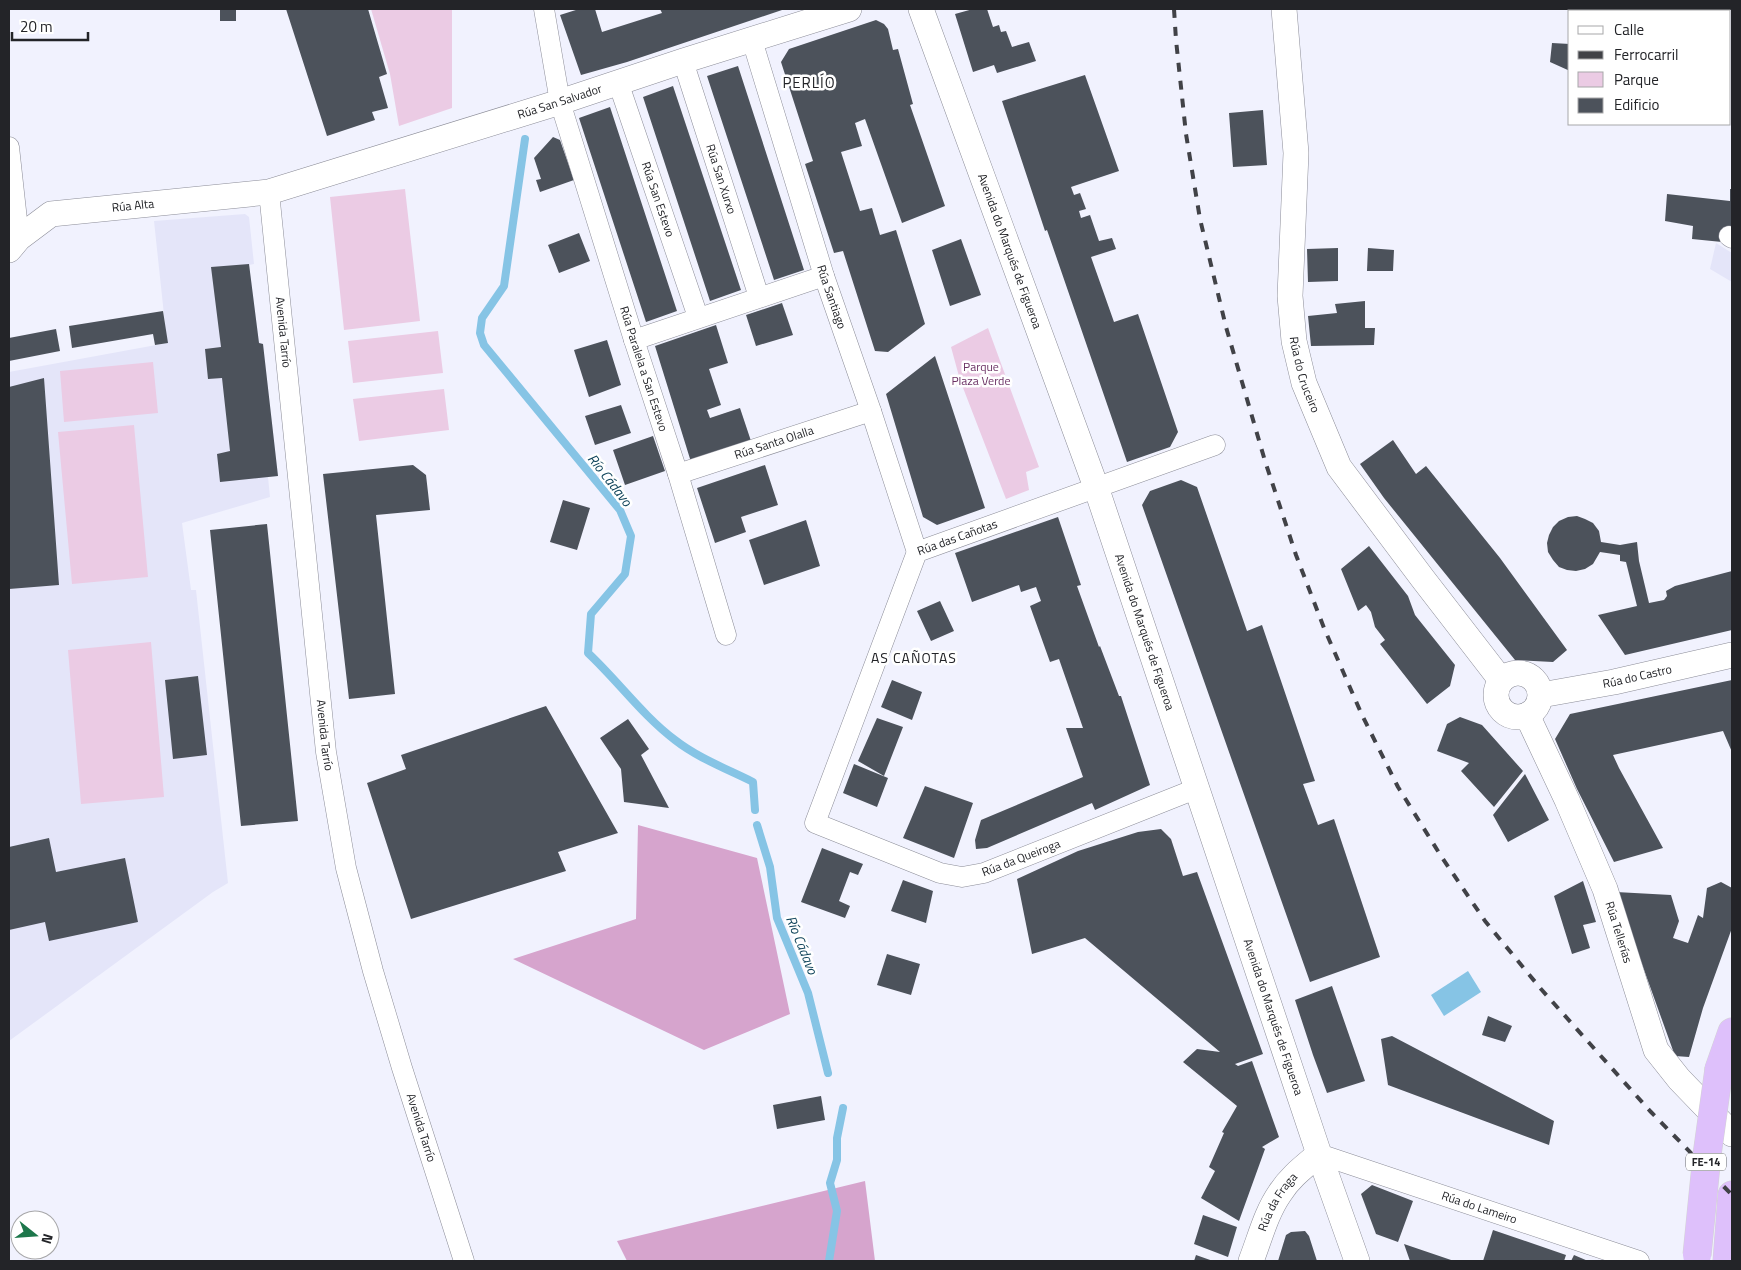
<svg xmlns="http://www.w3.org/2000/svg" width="1741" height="1270" font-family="'Titillium Web',sans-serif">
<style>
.built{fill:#e4e5f9}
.green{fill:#ebcbe4}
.forest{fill:#d6a4cd}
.water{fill:#86c4e5}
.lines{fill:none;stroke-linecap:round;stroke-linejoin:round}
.stream{stroke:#86c4e5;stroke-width:8}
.building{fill:#4c525b}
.minor-casing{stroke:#8c8d98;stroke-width:21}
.tertiary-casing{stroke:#8c8d98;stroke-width:26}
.trunk-casing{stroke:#d3d3d4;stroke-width:29}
.minor{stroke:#fff;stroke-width:20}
.tertiary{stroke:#fff;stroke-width:25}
.trunk{stroke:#dec0fb;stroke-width:28}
.rail{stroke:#414247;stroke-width:4;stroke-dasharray:9 9;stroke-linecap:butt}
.trunk-bridge-casing{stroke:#d3d3d4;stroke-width:29;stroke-linecap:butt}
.trunk-bridge{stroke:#dec0fb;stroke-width:28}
.labels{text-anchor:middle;stroke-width:5;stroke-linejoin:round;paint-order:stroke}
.shield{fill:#fff;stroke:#656668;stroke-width:1}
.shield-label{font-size:11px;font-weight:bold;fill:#232428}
.street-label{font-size:12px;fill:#232428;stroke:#fff}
.park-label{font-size:12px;fill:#6a3063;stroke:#fff}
.water-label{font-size:14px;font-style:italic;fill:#10445b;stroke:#fff}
.neighbourhood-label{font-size:14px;letter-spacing:1px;fill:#232428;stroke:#fff}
.quarter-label{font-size:15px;letter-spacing:1px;fill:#232428;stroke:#fff}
</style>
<rect width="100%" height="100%" fill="#f1f2fe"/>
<path class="built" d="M245,214L249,217L254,264L249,265L259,342L263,344L278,476L268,477L270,497L182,523L191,590H196L228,883L213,892L9,1041V372L167,343L154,221Z
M1716,243L1732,253V282L1710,269Z"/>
<path class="green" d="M371,9H452V108L399,126L390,74Z
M405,189L420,321L344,330L330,197Z
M988,328L1039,467L1026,472L1029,490L1006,499L960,380L951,347Z
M438,331L443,373L353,383L348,341Z
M153,362L158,413L64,422L60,371Z
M444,389L449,430L359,441L353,399Z
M134,425L148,577L72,584L58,432Z
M151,642L164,797L81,804L68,650Z"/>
<path class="forest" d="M638,825L757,858L790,1014L704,1050L513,959L636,919Z
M865,1181L875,1261H627L617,1241Z"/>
<path class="water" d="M1468,971L1481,992L1444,1016L1431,995Z"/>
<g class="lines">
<path class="stream" d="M525,139L504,286L482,318L480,333L484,345L620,510L631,536L625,574L591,614L588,653C618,681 642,715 675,740C698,758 727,769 753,782L755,810
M757,825L770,867L777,918L808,993L828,1073
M829,1261L837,1211L830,1183L837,1160V1138L843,1108"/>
</g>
<path class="building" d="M220,9H236V21H220Z
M286,9H368L387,74L379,77L388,108L372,112L375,120L327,136Z
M579,9H595L602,32L662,13L660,9H785L627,62L581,75L560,15Z
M973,9H987L993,27L999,25L1001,32L1006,31L1012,47L1029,42L1036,61L997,73L994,65L973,72L955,14Z
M1593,9H1624V11H1593Z
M876,20L884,24L888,29L893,50L898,49L913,104L910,105L945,206L902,223L865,119L855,123L862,146L841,152L860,211L872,208L880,235L896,230L925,324L888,352L875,351L843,251L834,253L805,164L813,161L781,62L789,49Z
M1552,43L1570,44V71L1550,62Z
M738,66L804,270L774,280L707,76Z
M1085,75L1119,171L1071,187L1074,195L1080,193L1086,209L1079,211L1081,218L1090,215L1099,241L1112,238L1116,249L1091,257L1114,322L1138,314L1178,432L1170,447L1127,462L1047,230L1045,231L1002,101Z
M673,86L741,290L710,301L643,97Z
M610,107L677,311L646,322L579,118Z
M1263,110L1267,165L1233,167L1229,113Z
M553,137L560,140L574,180L540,192L536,180L541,179L534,158Z
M1730,189H1732V227L1729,226L1722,242L1692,239L1693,226L1665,221L1667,194L1730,201Z
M579,233L590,261L559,273L548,245Z
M961,239L981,295L950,306L932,250Z
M1338,248V281L1308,282L1307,249Z
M1368,248L1394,250L1393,271H1367Z
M249,264L259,343L263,344L278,476L220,482L217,454L230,451L222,378L208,379L205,349L221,347L211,267Z
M1365,301V328H1375L1374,345L1311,346L1308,316L1337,313L1335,304Z
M782,303L793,335L756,346L746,315Z
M163,311L168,343L155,345L153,334L72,348L69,326Z
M716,325L728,363L709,369L721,405L707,410L710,418L740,408L751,441L691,462L655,346Z
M56,329L60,351L9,361V338Z
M607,340L621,385L589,397L574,350Z
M935,356L985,508L937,525L923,517L886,394Z
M44,378L59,585L9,589V387Z
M621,405L631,433L595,445L585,416Z
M653,436L665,471L625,485L613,450Z
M1393,440L1416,474L1426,466L1500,558L1567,650L1553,662L1515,660L1384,498L1360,464Z
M413,465L426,475L430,510L376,515L395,694L349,699L323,474Z
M765,465L778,505L741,517L746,532L715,543L697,488Z
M1181,480L1197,487L1247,631L1262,625L1315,781L1303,784L1318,825L1334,819L1380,957L1310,982L1142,505L1150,491Z
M563,500L590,508L577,550L550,542Z
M1577,516L1585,519L1593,523L1599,531L1601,542L1620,545L1637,542L1639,561L1649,603L1664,600L1667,596L1666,591L1675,586L1732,571V630L1625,655L1598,615L1637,606L1626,562L1620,561V555L1600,552L1593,564L1585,569L1576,571L1567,570L1559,567L1553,560L1548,552L1547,543L1549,535L1553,527L1559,521L1568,517Z
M1058,517L1081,585L1077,586L1099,647L1100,646L1119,696H1121L1150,785L1095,810L1092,803L987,848L976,849L975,840L981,820L1083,777L1066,728H1083L1059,659L1050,662L1030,606L1041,601L1036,587L1021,592L1019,585L972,602L955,553Z
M806,520L820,566L764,585L749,540Z
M267,524L298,821L241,826L210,530Z
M1369,546L1408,596L1415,615L1455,665L1450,686L1427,704L1380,644L1385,640L1375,627L1371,612L1366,605L1358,611L1341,569Z
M940,601L954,631L931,641L917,611Z
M198,676L207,755L173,759L165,680Z
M892,680L922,692L912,720L881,707Z
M1732,680V752L1723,731L1613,755L1619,768L1663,848L1614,862L1577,789L1555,739L1570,714Z
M546,706L618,833L558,852L566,871L411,919L367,783L406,769L401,755Z
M1460,717L1482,725L1523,771L1494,807L1461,771L1469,763L1437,751L1447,724Z
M877,718L903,727L884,776L858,761Z
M628,719L649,749L641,755L669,808L624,802L621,769L600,738Z
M854,764L888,778L877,807L843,793Z
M1525,774L1549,820L1508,842L1493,815Z
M925,786L973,803L954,858L903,838Z
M1161,829L1171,839L1183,876L1197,872L1263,1054L1235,1064L1238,1066L1252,1061L1279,1137L1262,1147L1265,1149L1239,1221L1201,1198L1215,1171L1209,1167L1224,1133L1222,1132L1237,1106L1183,1062L1197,1049L1220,1052L1085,938L1032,954L1017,879L1078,851L1138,832Z
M49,838L56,872L125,858L138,922L49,941L45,922L9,930V847Z
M822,848L863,864L858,875L850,872L839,901L850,906L845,918L801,902Z
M903,880L933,891L926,923L891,911Z
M1583,881L1596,922L1583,925L1590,948L1572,954L1554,896Z
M1721,882L1732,888V928L1703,1008L1689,1057L1675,1056L1616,892L1671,895L1679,921L1673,938L1688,943L1698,915L1703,918L1707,888Z
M887,954L920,964L911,995L877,985Z
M1332,986L1365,1081L1327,1093L1313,1055L1295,1000Z
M1488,1016L1512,1026L1505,1042L1482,1035Z
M1392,1036L1554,1121L1549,1145L1388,1085L1381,1039Z
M821,1096L825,1120L777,1129L773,1105Z
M1372,1185L1413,1201L1398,1242L1376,1234L1361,1194Z
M1203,1215L1237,1227L1228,1257L1194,1244Z
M1493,1230L1566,1255L1564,1261H1483Z
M1305,1231L1309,1236L1317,1261H1278L1286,1235L1291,1232Z
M1404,1244L1454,1261H1410Z
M1196,1255L1213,1261H1194Z
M1574,1255L1588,1261H1571Z"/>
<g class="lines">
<defs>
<g id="minor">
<path id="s1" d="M544,9L560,102L634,340L678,474L726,635"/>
<path id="s2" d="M752,40L824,276L871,411L917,552"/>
<path id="s3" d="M683,61L759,297"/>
<path id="s4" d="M618,82L698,317"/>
<path d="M9,147L19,238"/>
<path id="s5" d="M269,192L326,752L346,868L373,971L402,1068L464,1261"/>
<path d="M1729,236L1732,238"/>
<path d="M634,340L824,276"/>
<path id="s6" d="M678,474L871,411"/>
<path id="s7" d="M1198,788L984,873L962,877L940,873L815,823L917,552L1215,445"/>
<path id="s8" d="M1319,1154L1639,1261"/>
</g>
<g id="tertiary">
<path id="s9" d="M921,9L1096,487L1319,1154L1357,1261"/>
<path id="s10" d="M1284,9L1296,153L1290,296L1294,341L1304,383L1339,467L1423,579L1501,680"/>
<path id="s11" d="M9,250L19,238L51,214L269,192L560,102L683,61L849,9"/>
<circle cx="1518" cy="695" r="22"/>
<path id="s12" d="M1541,695L1614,682L1732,655"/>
<path id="s13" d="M1527,715L1567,800L1605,889L1656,1050L1679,1079L1732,1134"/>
<path id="s14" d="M1251,1261C1260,1238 1266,1213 1280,1193C1290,1177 1305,1166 1319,1154"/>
</g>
<path id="trunk" d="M1719,1069L1732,1032
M1727,1261L1732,1195"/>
</defs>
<use href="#minor" class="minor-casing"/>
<use href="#tertiary" class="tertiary-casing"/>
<use href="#trunk" class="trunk-casing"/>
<use href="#minor" class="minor"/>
<use href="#tertiary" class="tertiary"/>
<use href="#trunk" class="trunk"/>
<path class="rail" d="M1174,9L1176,40L1186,134L1200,219L1226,327L1265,461L1296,555L1324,628L1362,715L1398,787L1441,856L1485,921L1541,989L1650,1111L1732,1195"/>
<defs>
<path id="trunk-bridge" d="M1697,1255L1707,1155L1719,1069"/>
</defs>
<use href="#trunk-bridge" class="trunk-bridge-casing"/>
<use href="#trunk-bridge" class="trunk-bridge"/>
</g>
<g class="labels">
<rect class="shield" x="1686" y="1153.5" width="40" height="17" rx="4"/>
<g class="shield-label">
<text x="1706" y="1166">FE-14</text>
</g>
<g class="street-label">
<text dy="4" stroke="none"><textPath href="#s11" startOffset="579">Rúa San Salvador</textPath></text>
<text dy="4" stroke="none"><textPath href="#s3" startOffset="124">Rúa San Xurxo</textPath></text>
<text dy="4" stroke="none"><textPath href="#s4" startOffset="124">Rúa San Estevo</textPath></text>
<text dy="4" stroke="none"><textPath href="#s11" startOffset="138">Rúa Alta</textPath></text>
<text dy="4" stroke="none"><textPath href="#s9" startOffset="258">Avenida do Marqués de Figueroa</textPath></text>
<text dy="4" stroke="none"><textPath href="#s2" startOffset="269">Rúa Santiago</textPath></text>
<text dy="4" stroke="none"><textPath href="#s5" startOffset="141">Avenida Tarrío</textPath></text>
<text dy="4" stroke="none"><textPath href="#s1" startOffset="374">Rúa Paralela a San Estevo</textPath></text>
<text dy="4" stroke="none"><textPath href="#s10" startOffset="368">Rúa do Cruceiro</textPath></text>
<text dy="4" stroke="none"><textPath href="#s6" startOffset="101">Rúa Santa Olalla</textPath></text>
<text dy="4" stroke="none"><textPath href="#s7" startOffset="742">Rúa das Cañotas</textPath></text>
<text dy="4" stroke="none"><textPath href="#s9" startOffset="662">Avenida do Marqués de Figueroa</textPath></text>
<text dy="4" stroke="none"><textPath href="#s12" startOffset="98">Rúa do Castro</textPath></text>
<text dy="4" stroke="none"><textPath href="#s5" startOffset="546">Avenida Tarrío</textPath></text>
<text transform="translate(1021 858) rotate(-21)" y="4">Rúa da Queiroga</text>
<text dy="4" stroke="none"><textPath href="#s13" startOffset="236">Rúa Tellerías</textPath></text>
<text dy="4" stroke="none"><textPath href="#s9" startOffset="1068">Avenida do Marqués de Figueroa</textPath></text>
<text dy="4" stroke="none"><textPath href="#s5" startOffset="951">Avenida Tarrío</textPath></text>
<text dy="4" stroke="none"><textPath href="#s14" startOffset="65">Rúa da Fraga</textPath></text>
<text dy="4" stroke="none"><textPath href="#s8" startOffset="169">Rúa do Lameiro</textPath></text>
</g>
<g class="park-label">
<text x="981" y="371">Parque<tspan x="981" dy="14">Plaza Verde</tspan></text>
</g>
<g class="water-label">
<text transform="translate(610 480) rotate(52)" y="5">Río Cádavo</text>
<text transform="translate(802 945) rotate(68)" y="5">Río Cádavo</text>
</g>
<g class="neighbourhood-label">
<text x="914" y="663">AS CAÑOTAS</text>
</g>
<g class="quarter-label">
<text x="809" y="88">PERLÍO</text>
</g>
</g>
<rect width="1741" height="1270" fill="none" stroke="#232428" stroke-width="20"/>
<rect x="1568" y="10" width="162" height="115" fill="#ffffff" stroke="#a7a7a9"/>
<rect x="1578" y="26" width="25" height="8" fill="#ffffff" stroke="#a7a7a9"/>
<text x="1614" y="35" font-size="15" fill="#232428">Calle</text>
<rect x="1578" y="51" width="25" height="8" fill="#414247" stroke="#a7a7a9"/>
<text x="1614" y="60" font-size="15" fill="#232428">Ferrocarril</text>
<rect x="1578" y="72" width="25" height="15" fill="#ebcbe4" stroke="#a7a7a9"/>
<text x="1614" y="85" font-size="15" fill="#232428">Parque</text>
<rect x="1578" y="98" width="25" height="15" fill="#4c525b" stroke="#a7a7a9"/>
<text x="1614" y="110" font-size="15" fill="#232428">Edificio</text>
<g transform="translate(35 1235) rotate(107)"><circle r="24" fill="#ffffff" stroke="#a7a7a9"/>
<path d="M0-4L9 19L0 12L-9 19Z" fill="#1d774b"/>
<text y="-8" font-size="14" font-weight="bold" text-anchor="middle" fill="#232428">N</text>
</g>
<path d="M12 32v8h76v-8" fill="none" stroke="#232428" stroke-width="2.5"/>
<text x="20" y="32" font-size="15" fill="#232428" stroke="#ffffff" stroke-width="4" paint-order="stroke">20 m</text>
</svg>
